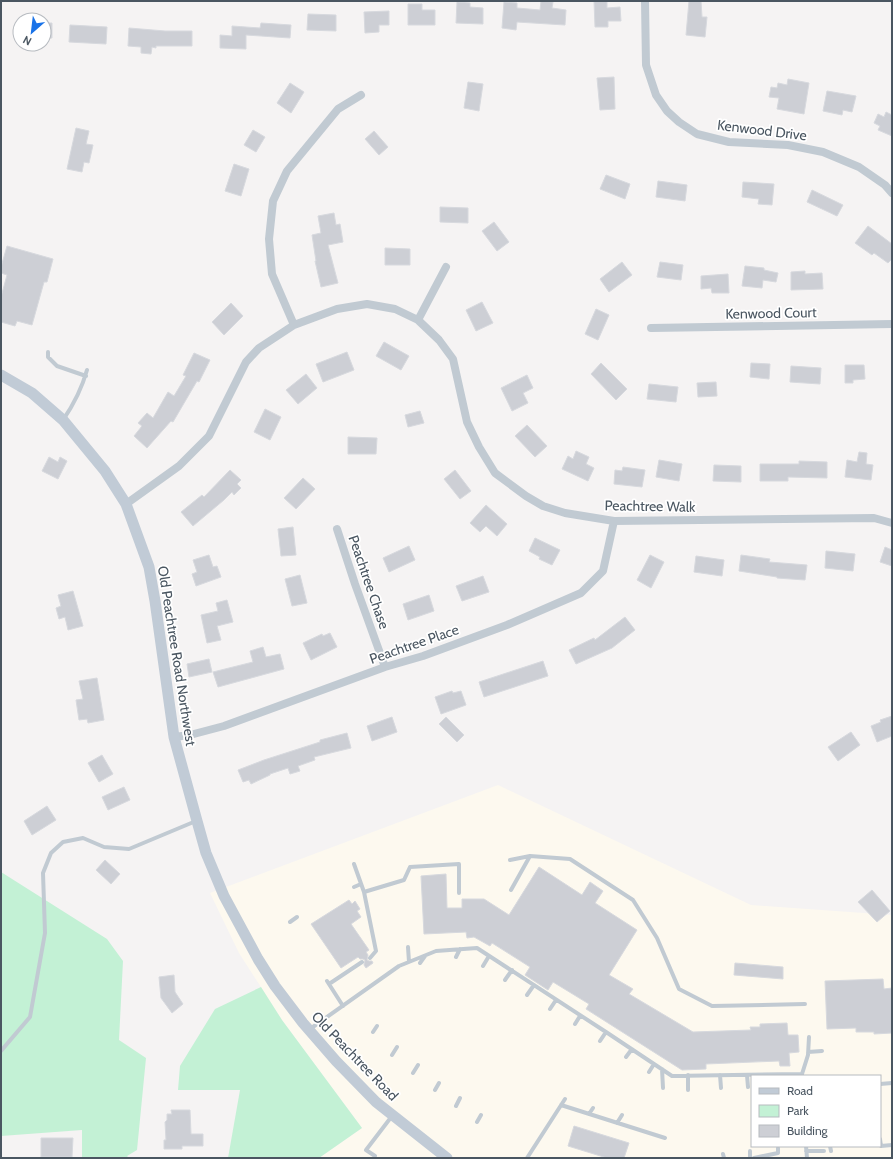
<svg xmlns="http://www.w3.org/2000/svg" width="893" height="1159" font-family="Cabin,sans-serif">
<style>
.commercial{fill:#fdf9ef;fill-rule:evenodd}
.green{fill:#c3f1d5}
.building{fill:#cdcfd5;stroke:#d7d9de}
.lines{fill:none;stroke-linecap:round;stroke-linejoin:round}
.lane{stroke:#c1cad2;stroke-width:4}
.street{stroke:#c1cad2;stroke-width:8}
.secondary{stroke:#c1cbd6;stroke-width:11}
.labels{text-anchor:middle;stroke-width:3.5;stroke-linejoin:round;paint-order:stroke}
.street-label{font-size:14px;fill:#4a5661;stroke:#fff}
</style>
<rect width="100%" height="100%" fill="#f5f3f3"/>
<path class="commercial" d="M498,785L751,905L892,915V1158H319L362,1128L282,1020L239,953L210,893ZM752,1076H880V1146H752Z"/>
<path class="green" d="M1,872L107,939L123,961L119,1040L146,1058L137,1150L127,1156L129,1158H82V1130L1,1136Z
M261,987L282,1020L362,1128L319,1158H228L240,1090H178L180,1066L215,1009Z"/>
<path class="building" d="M541,1L553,2L552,8L566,10L565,25L517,22L516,30L502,28L504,2L517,3V8L540,10Z
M594,1H607V8L620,7L621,21H608V27H595Z
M689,1H701L702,17H707L705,37L686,35Z
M457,2L470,3V7L483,8V24L456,23Z
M408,4H422V10H435V25H408Z
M389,11V25H379V32L365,33L364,12Z
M308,14L336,15V31L307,30Z
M44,23H52V38H44Z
M261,23L291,25L290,38L246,35V49L220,48V35L232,36V26L260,28Z
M70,25L107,27L106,44L69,42Z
M129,28L165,31H192V46H156V48L152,47L151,54L141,53V47L128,46Z
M614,77L615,109L600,110L597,78Z
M788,79L809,83L804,114L777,109L779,98L769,97L771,87L777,88L778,83L787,85Z
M468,82L483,84L479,111L464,108Z
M290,83L304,92L291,113L277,103Z
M827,91L856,96L852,112L843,110L842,115L823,111Z
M886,112L892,115V136L878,130L880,126L874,123L878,114L884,117Z
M76,128L89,131L86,144L93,145L89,163L84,162L82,172L67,169Z
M253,130L265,137L256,152L244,145Z
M374,131L388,147L379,155L365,139Z
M234,164L249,169L241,196L225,191Z
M606,175L630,184L625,199L600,189Z
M658,181L687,185L685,201L656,197Z
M743,182L774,184L772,205L758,204L759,199L742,197Z
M812,190L843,205L837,216L807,202Z
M440,207L468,208V223L440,222Z
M334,213L336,225L340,224L343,242L328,245L338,283L321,287L315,261H316L312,235L321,233L318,216Z
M494,222L509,242L497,251L482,231Z
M868,226L892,244V259L888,263L874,253L872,255L855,243Z
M7,246L53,259L47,282H44L32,325L17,321L15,326L1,322V297L7,275L1,273V267Z
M385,248L410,249V265H385Z
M622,262L632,275L609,292L600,279Z
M660,262L683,265L681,280L657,277Z
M745,266L764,268V270L778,273L776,282L763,280L762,288L742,286Z
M805,271V274L822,273L823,289L791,290V272Z
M728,274L729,293H712L711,288L701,289V276Z
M482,302L493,323L476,331L466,310Z
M231,303L243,316L224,335L212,322Z
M596,309L609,315L598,340L585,334Z
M384,342L409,356L401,370L376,356Z
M347,352L354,370L323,382L316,364Z
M194,353L210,360L199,382L197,381L173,422L171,421L147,448L134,436L142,426L138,423L147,413L153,418L168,392L174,396L186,376L183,375Z
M601,363L627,389L616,400L591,374Z
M751,363L770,364L769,379L750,377Z
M845,365H864L865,379L853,380V383H845Z
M791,366L821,368L820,384L790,382Z
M306,374L317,388L298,404L286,390Z
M527,375L533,388L523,393L528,403L512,411L501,388Z
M716,382L717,396L698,397L697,383Z
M649,384L678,387L676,402L647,399Z
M265,409L281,417L270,440L254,432Z
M420,411L424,423L408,427L405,415Z
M527,425L547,446L535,457L515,436Z
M348,437L377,438L376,454H348Z
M576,451L589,457L586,464L594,468L588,481L562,469L568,456L573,459Z
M859,452L867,453L866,464L873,465L871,480L845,477L847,460L857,462Z
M49,457L58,462L60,457L67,461L58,479L42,471Z
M659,460L682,464L679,481L656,477Z
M799,461L827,462V478L788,477V481H760V464H799Z
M714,465L741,466V482L713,481Z
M623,467L645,470L642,487L614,484L615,470L622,471Z
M230,470L241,480L237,484L241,488L234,495L232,492L224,500L193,526L181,512L202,495L204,497Z
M455,470L471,491L460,499L444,479Z
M303,478L315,489L296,509L284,498Z
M486,505L507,524L497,536L486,526L480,532L470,523Z
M293,527L296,555L281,556L278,529Z
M535,538L560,550L552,565L539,559L540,557L529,551Z
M409,546L415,560L389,572L383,558Z
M885,547L892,550V566L880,562Z
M826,551L855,554L853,571L825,568Z
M209,555L213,567L217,566L221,577L196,586L192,574L197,572L193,560Z
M650,555L664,562L651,588L637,580Z
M741,555L770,559L769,562L807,565L805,580L777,578V577L739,571Z
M696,556L724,560L722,576L694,572Z
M300,575L307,603L292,606L285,579Z
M483,576L489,592L462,601L456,586Z
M73,591L83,626L68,630L65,617L59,619L56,608L61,606L58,595Z
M429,595L434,611L408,620L403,604Z
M227,600L233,622L217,626L221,640L207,643L201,615L218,611L216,603Z
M625,617L635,630L612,648L576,664L569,650L594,638L595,640Z
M330,633L337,647L311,660L303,643L322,634L323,636Z
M263,647L266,657L280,654L284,669L218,687L213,672L253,662L250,651Z
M209,659L212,672L189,677L187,664Z
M543,661L548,676L484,697L479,682Z
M97,678L104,720L88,723L87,719L79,720L76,700L83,699L79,681Z
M452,691L453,693L461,691L466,705L441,714L435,697Z
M892,716V736L877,742L871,726L881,722L880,720Z
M392,717L397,732L372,741L367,726Z
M446,717L464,735L457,742L439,724Z
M851,732L860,745L838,761L828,747Z
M347,733L351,748L314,757L315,760L298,766L300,771L290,774L288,768L270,774V775L251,784L249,780L243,782L238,770L264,760L320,742V740Z
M102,755L113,774L99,782L88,763Z
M124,787L130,800L108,810L102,797Z
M47,806L56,820L32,835L24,821Z
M105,860L120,874L111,884L96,870Z
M539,867L582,895L590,882L603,891L595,903L637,930L609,975L633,989L629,994L693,1032L751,1030L750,1027H760V1024L787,1023L788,1035H798L799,1052L789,1053L790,1066H780L779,1061L706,1064V1069L682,1070L586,1009L589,1004L553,982L548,990L525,975L530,967L492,943L490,946L474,937L467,938L466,932L424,934L421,876L446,874L447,908H462V899H484L509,915Z
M872,890L890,911L877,922L858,902Z
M349,900L352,904L355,901L360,909L357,911L361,917L351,924L369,950L366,952L368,955L367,960L369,961H372L373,963L366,968L364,965L365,960L363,959H360L358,957L341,968L311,924Z
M735,963L783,967V979L734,975Z
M174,975L175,992L183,1004L172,1013L161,998L159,977Z
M883,979L884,989L892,988V1033L874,1034V1032H856V1028L827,1029L825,981Z
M171,1110H190L191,1134H203V1146H182V1149H164V1140H166L165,1122L167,1120V1114H172Z
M574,1126L629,1143L624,1158H607L568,1146Z
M41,1138H73L72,1157H41Z"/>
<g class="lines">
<path class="lane" d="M48,352V357L57,366L86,376
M63,420C74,404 82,388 87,370
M510,860L530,856L570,859L633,900L657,938L679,989L712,1006L805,1004
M354,864L364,892L376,951L370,958
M354,887L361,884
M511,890L530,856
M364,892L404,880L410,867L459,864V893
M290,922L297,917
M408,947L409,962
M456,957L460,949
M420,963L425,956
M483,966L489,956
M505,980L512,970
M327,981L343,1006
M329,984L362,962
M527,995L534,985
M550,1009L556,1000
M575,1024L580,1016
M310,1029L399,966L436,951L477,948L606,1032L600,1041
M373,1032L377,1026
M606,1032L672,1076L802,1074V1076
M1,1051L30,1017L45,933L43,873L51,853L63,842L83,838L104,847L129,849L196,821
M808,1052L822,1051
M392,1055L397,1047
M626,1057L632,1049
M662,1069L663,1088
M649,1072L654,1064
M413,1073L418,1065
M802,1074L808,1055L809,1037
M688,1075V1090
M720,1075L721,1088
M747,1075L748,1087
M880,1084L892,1083
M435,1090L439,1083
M561,1105L665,1138
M456,1106L460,1098
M589,1114L593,1108
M477,1122L481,1115
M617,1123L622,1115
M880,1139L881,1146L892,1145
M806,1146L807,1158
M830,1146L831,1151
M750,1151V1158
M806,1151H824
M723,1154L724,1158
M375,1156L366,1150L392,1116
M527,1158L565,1099
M754,1158L778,1153V1148"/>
<path class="street" d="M645,1L646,65L656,95L667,111L679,122L697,134L729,142L788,145L823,152L859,167L885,185L892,193
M418,320L446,267
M294,325L272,274L269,239L273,201L287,171L338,109L361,95
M651,328L892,324
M126,504L179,466L209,436L246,362L259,348L294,325L337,309L367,304L395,309L418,320L439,340L453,359L467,422L479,447L495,473L526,496L543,506L565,513L614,521L874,518L892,523
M337,529L355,584L385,667
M174,737L190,735L224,726L385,667L423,656L507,625L581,593L603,571L614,521"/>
<path class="secondary" d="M1,375L32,393L63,420L105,471L126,504L149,567L155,601L174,737L197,821L206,853L224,896L258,959L275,986L303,1023L336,1061L376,1102L447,1158"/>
</g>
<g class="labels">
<g class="street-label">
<text transform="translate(762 130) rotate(7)" y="5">Kenwood Drive</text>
<text transform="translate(771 313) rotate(-1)" y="5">Kenwood Court</text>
<text transform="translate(650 506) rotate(1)" y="5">Peachtree Walk</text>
<text transform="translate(369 582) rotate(71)" y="5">Peachtree Chase</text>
<text transform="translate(414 644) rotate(-19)" y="5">Peachtree Place</text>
<text transform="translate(177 656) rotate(81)" y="5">Old Peachtree Road Northwest</text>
<text transform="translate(355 1056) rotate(46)" y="5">Old Peachtree Road</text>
</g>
</g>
<rect width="893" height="1159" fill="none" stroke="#4a5661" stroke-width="4"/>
<rect x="751" y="1075" width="130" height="72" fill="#ffffff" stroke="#b7bbc0"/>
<rect x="759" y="1088" width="20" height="6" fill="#c1cbd6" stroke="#b7bbc0"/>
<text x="787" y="1095" font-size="12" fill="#4a5661">Road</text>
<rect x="759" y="1105" width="20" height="12" fill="#c3f1d5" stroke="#b7bbc0"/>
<text x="787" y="1115" font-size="12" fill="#4a5661">Park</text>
<rect x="759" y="1125" width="20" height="12" fill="#cdcfd5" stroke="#b7bbc0"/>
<text x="787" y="1135" font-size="12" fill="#4a5661">Building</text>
<g transform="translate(32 32) rotate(208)"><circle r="19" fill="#ffffff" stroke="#b7bbc0"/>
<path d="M0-3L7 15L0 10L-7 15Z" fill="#1a73e8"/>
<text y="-6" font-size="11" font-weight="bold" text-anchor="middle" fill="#4a5661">N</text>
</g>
</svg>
